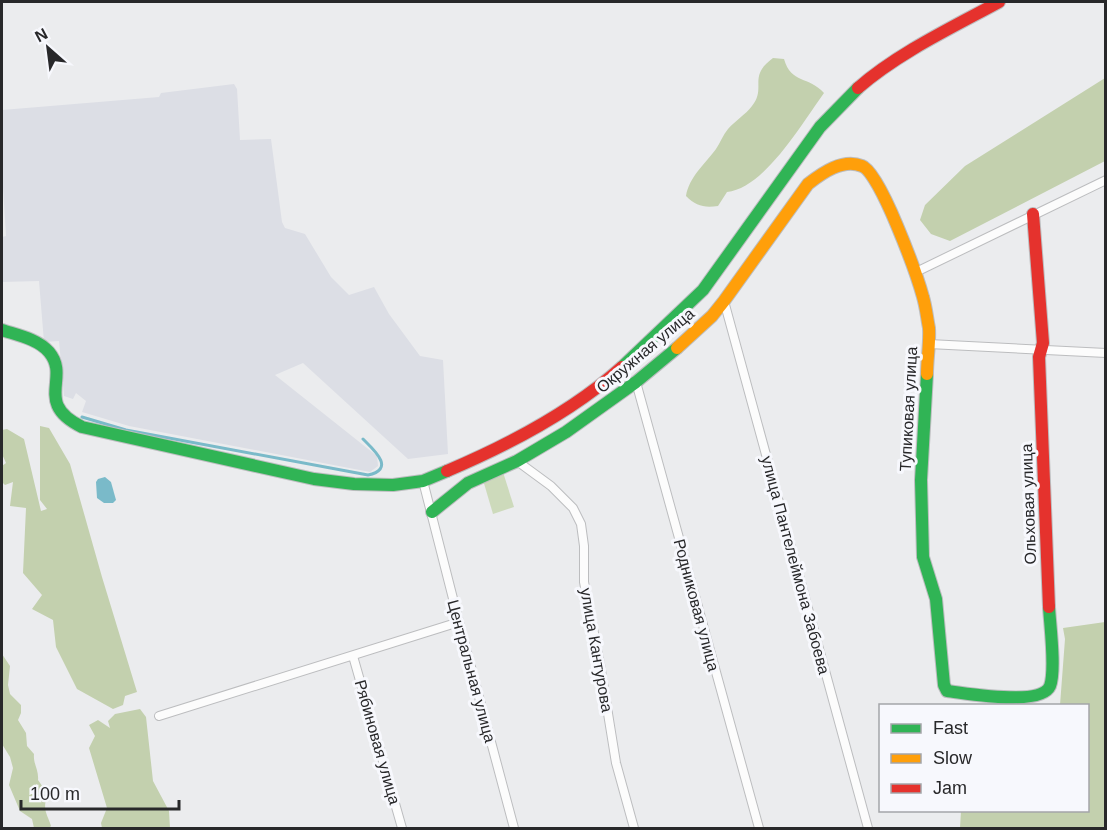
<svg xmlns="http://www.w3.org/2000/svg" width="1107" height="830" font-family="Arial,sans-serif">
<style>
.built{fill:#dcdee5}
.green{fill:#cddabb}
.forest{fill:#c3d0ae}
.water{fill:#7abac9}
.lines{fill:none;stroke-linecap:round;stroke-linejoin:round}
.stream{stroke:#7abac9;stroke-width:3}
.street-casing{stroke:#bcbdbf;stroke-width:10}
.fast-casing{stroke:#bcbdbf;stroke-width:14}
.slow-casing{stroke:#bcbdbf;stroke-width:14}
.jam-casing{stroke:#bcbdbf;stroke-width:14}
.street{stroke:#fcfcfc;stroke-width:8}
.fast{stroke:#30b455;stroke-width:12}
.slow{stroke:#ff9f0a;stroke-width:12}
.jam{stroke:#e5322d;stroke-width:12}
.labels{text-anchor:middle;stroke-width:6;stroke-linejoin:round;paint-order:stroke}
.street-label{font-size:16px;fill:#28282a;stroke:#f7f8fd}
</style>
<rect width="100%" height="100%" fill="#ebecee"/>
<path class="built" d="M234,84L237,89L240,140L271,139L282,222L285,228L305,234L331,277L349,295L374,287L389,314L420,356L443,360L448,454L408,459L303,363L275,375L377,456L378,466L370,472L129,426L82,412L86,401L76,393L73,399L64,396L59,341L44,342L39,281L2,282V237L6,236L2,171V110L159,97L161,93Z"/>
<path class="green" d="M503,472L514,507L493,514L483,480Z"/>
<path class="forest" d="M773,58L784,59C791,84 809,76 824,93C803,122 764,189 727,192L718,206C704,208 696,206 686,196C689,177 705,164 716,149C720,143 723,135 728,129C736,120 745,115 752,106C767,87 747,77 773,58Z
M1105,78V161L950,241L931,234L920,220L925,205L965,166Z
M40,426L49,428L70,464L102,577L137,692L125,696L123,705L113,709L77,689L56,647L53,620L32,609L42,595L23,573L26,508L10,506L13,482L5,485L2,482V466L6,463L2,454V430L7,429L24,439L41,511L47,509L40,500Z
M1105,622V828H960L961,811L1088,810V706L1060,705L1065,639L1063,628Z
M2,654L10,666L8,685L10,694L21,705V713L18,720L26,733L27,746L34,754C33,764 39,770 38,780L45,790L44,794L47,798C42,809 48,816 51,826L49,828H34L32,819L20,811L9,785L13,768L10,757L2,744Z
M140,709L146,717L153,781L169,811L170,828H102L101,823L107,808L89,748L95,736L89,725L98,720L110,728L108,721L115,714Z"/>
<path class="water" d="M105,477L111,482L116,500L113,503H104L97,498L96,482L98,479Z"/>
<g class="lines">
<path class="stream" d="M82,417L126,430L368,475C396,469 374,450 363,439"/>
<defs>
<path id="street" d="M914,273L1106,180
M724,301L868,828
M929,344L1106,353
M636,382L759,828
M517,461L551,486L573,508L581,524L584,546V582L600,664L616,763L634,828
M423,481L459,622L514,828
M353,656L402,828
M159,716L459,622"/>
<path id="fast" d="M2,330C17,335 38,339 49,352C71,378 33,403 82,427L314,479L354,484L393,485L423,481L447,471
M622,367L703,290L820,127L858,88
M927,374L921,480L923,557L936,599L944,685L947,691C966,693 1041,707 1050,686C1056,670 1050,625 1049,607
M432,512L468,483L517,461L566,432L636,382L677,348"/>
<path id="slow" d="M677,348L712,316L724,301L808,184C822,173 843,158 862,166C880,172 917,275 923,297C926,307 927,318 929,328C930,343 927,359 927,374"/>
<path id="jam" d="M858,88C898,53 953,27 999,2
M1033,214L1043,343L1039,357L1049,607
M447,471C506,446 574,410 622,367"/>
</defs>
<use href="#street" class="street-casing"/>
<use href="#fast" class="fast-casing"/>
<use href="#slow" class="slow-casing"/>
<use href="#jam" class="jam-casing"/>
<use href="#street" class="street"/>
<use href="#fast" class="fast"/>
<use href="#slow" class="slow"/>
<use href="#jam" class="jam"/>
</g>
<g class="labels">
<g class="street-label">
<text transform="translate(645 350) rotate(-40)" y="6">Окружная улица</text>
<text transform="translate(908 409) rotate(-87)" y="6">Тупиковая улица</text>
<text transform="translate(1028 504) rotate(-92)" y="6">Ольховая улица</text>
<text transform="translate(796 565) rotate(75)" y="6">улица Пантелеймона Забоева</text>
<text transform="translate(697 605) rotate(75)" y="6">Родниковая улица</text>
<text transform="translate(597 650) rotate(80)" y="6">улица Кантурова</text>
<text transform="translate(472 671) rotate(75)" y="6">Центральная улица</text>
<text transform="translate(378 742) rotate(74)" y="6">Рябиновая улица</text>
</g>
</g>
<rect width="1107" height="830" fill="none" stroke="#28282a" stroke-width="6"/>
<rect x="879" y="704" width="210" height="108" fill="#f7f8fd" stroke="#a4a5a9" stroke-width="1.5"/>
<rect x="891" y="724" width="30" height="9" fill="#30b455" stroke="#a4a5a9" stroke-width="1.5"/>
<text x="933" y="734" font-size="18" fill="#28282a">Fast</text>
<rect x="891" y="754" width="30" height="9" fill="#ff9f0a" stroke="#a4a5a9" stroke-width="1.5"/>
<text x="933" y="764" font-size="18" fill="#28282a">Slow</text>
<rect x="891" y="784" width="30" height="9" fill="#e5322d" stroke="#a4a5a9" stroke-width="1.5"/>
<text x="933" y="794" font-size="18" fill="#28282a">Jam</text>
<g transform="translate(48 48) rotate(332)" stroke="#f7f8fd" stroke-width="4.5" paint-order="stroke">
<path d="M0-4.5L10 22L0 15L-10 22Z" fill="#28282a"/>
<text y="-9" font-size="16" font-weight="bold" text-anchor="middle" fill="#28282a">N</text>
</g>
<path d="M21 800v9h158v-9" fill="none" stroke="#28282a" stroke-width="3"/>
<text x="30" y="800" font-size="18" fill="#28282a" stroke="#f7f8fd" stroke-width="4.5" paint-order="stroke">100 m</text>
</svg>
